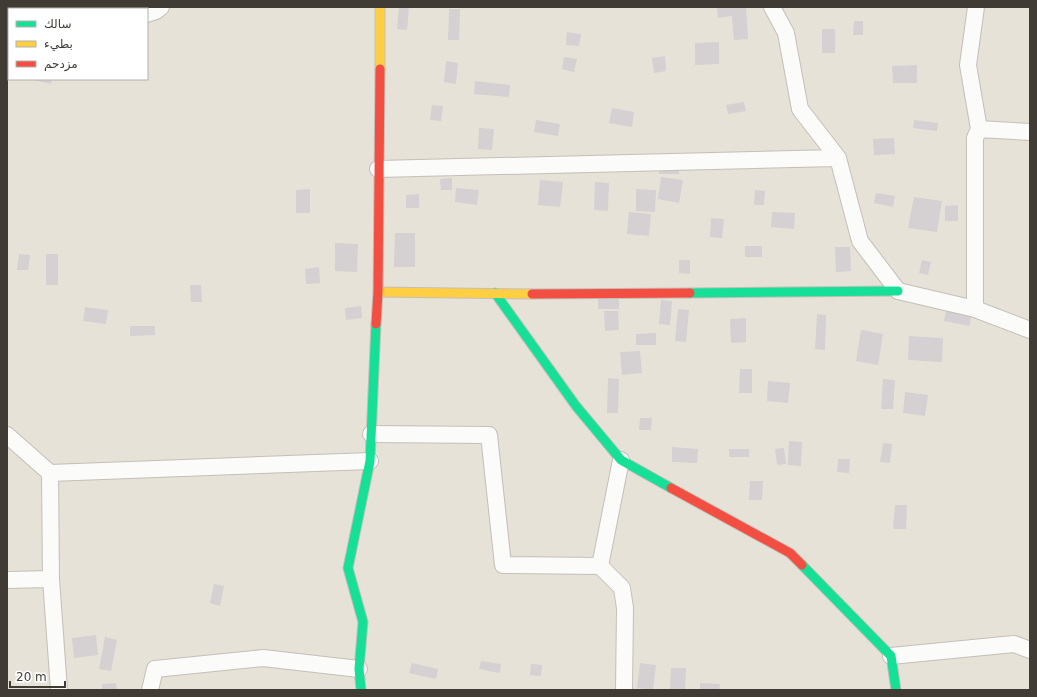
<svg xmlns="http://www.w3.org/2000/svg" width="1037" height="697" font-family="'DejaVu Sans','Noto Sans Arabic',sans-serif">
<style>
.building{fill:#d5d0d1}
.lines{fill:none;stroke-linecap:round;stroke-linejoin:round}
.street-casing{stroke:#c4bfb7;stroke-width:18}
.fast-casing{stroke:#c4bfb7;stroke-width:11}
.slow-casing{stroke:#c4bfb7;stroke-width:11}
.jam-casing{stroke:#c4bfb7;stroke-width:11}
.street{stroke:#fbfbf9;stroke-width:16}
.fast{stroke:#16e098;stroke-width:9}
.slow{stroke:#ffcf43;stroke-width:9}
.jam{stroke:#f24e42;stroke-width:9}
</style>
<rect width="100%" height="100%" fill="#e7e2d8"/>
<path class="building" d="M399,7H409L407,30L397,29Z
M717,7H746L748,39L734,40L732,16L718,18Z
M449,9H460L459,40H448Z
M854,21H863V35H853Z
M822,29H835V53H822Z
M567,32L581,34L579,46L566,45Z
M719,42V64L695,65V43Z
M665,56L666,71L654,73L652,58Z
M564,57L577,59L574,72L562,69Z
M446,61L458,63L456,84L444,82Z
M917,65V83H893L892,66Z
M29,79H52L51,84Z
M475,81L510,85L509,97L474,94Z
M744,102L746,111L728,114L726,105Z
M432,105L443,106L441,121L430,120Z
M612,108L634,112L632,127L609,123Z
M536,120L560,124L558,136L534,132Z
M914,120L938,123L937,131L913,128Z
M479,128L494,129L492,150L478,149Z
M894,138L895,154L874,155L873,139Z
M660,164H679V174H659Z
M661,177L683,180L679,203L658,199Z
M452,178V190H441L440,179Z
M540,180L563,182L560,207L538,205Z
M595,182L609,183L608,211L594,210Z
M456,188L479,190L477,205L455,202Z
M310,189V213H296V190Z
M636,189L656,190L655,212L636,211Z
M755,190L765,191L764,205H754Z
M876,193L895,196L893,207L874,203Z
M419,194V208H406V195Z
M914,197L942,201L937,232L908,228Z
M958,205V221H945V206Z
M629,212L651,214L649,236L627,234Z
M772,212L795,213L794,229L771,227Z
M711,218L724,219L722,238L710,237Z
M395,233H415V267H394Z
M335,243L358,244L357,272L335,271Z
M745,246H762V257H745Z
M835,247H850L851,271L836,272Z
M19,254L30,255L28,270H17Z
M46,254H58V285H46Z
M679,260H690V274L679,273Z
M922,260L931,262L928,275L919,273Z
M319,267L320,283L306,284L305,269Z
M190,285H201L202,302H191Z
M598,288H619V309H598Z
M661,300L672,301L670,325L659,324Z
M361,306L362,318L346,320L345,308Z
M85,307L108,310L106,324L83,321Z
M678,309L689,310L686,342L675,341Z
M604,311H618L619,330L605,331Z
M946,311L971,315L970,326L944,321Z
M817,314L826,315L825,350L815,349Z
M746,318V342L731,343L730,319Z
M130,326H155V335L130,336Z
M861,330L883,334L878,365L856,361Z
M656,333V345H636V334Z
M909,336L943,338L942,362L908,360Z
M640,351L642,373L622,375L620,352Z
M740,369H752V393H739Z
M608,378L619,379L618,413H607Z
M883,379L895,380L893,409H881Z
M768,381L790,383L788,403L767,401Z
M905,392L928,395L925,416L903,413Z
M640,418H652L651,430H639Z
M789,441L802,442L801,466L788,465Z
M883,443L892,444L890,463L880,462Z
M672,447L698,449L697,463L672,462Z
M784,448L786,464L777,465L775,449Z
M729,449H749V457H729Z
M838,459H850L849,473L837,472Z
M750,481H763L762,500H749Z
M895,505H907L906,529H893Z
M214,584L224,586L220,606L210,603Z
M96,635L98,655L74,658L72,638Z
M105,637L117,640L111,671L99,669Z
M481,661L501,664L500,673L479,669Z
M412,663L438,669L436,679L409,673Z
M640,663L656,665L653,690L637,688Z
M531,664L542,665L541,676L530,675Z
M671,668H686L685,690H670Z
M116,683L117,690H102V684Z
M700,683L720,684L719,690H700Z"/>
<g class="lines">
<defs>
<path id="street" d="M772,7L786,33L800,109L838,158L860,241L898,291L975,309L1030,330
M7,11H9
M147,14L156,11L161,7
M979,129L1030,132
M378,169L838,158
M975,309V138L979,129L968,65L976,7
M371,434L489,435L503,565L600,566L621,460
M7,435L50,473L370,461
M50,473L51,579L59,690
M600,566L622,588L625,608L624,690
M7,580L51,579
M891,656L1014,644L1030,650
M150,690L155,669L263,658L359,669"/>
<path id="fast" d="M495,293L576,406L621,460L671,488
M690,293L898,291
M802,565L891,656L896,690
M361,690L359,669L363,622L348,568L370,461L376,324"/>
<path id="slow" d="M380,69V7
M378,292L532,294"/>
<path id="jam" d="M532,294L690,293
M376,324L378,292L380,69
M671,488L790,553L802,565"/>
</defs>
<use href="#street" class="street-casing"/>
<use href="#fast" class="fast-casing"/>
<use href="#slow" class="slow-casing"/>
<use href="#jam" class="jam-casing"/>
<use href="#street" class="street"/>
<use href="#fast" class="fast"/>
<use href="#slow" class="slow"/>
<use href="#jam" class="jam"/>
</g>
<rect width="1037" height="697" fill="none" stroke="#403c35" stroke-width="16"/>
<rect x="8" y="8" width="140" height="72" fill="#ffffff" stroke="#b3b1ae"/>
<rect x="16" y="21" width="20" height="6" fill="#16e098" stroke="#b3b1ae"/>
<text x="44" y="28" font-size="12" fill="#403c35">سالك</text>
<rect x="16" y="41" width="20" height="6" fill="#ffcf43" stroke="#b3b1ae"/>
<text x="44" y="48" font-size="12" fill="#403c35">بطيء</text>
<rect x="16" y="61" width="20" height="6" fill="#f24e42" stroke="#b3b1ae"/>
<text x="44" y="68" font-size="12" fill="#403c35">مزدحم</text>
<path d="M10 681v6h55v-6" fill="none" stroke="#403c35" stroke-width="2"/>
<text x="16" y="681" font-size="12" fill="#403c35" stroke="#ffffff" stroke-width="3" paint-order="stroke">20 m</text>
</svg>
